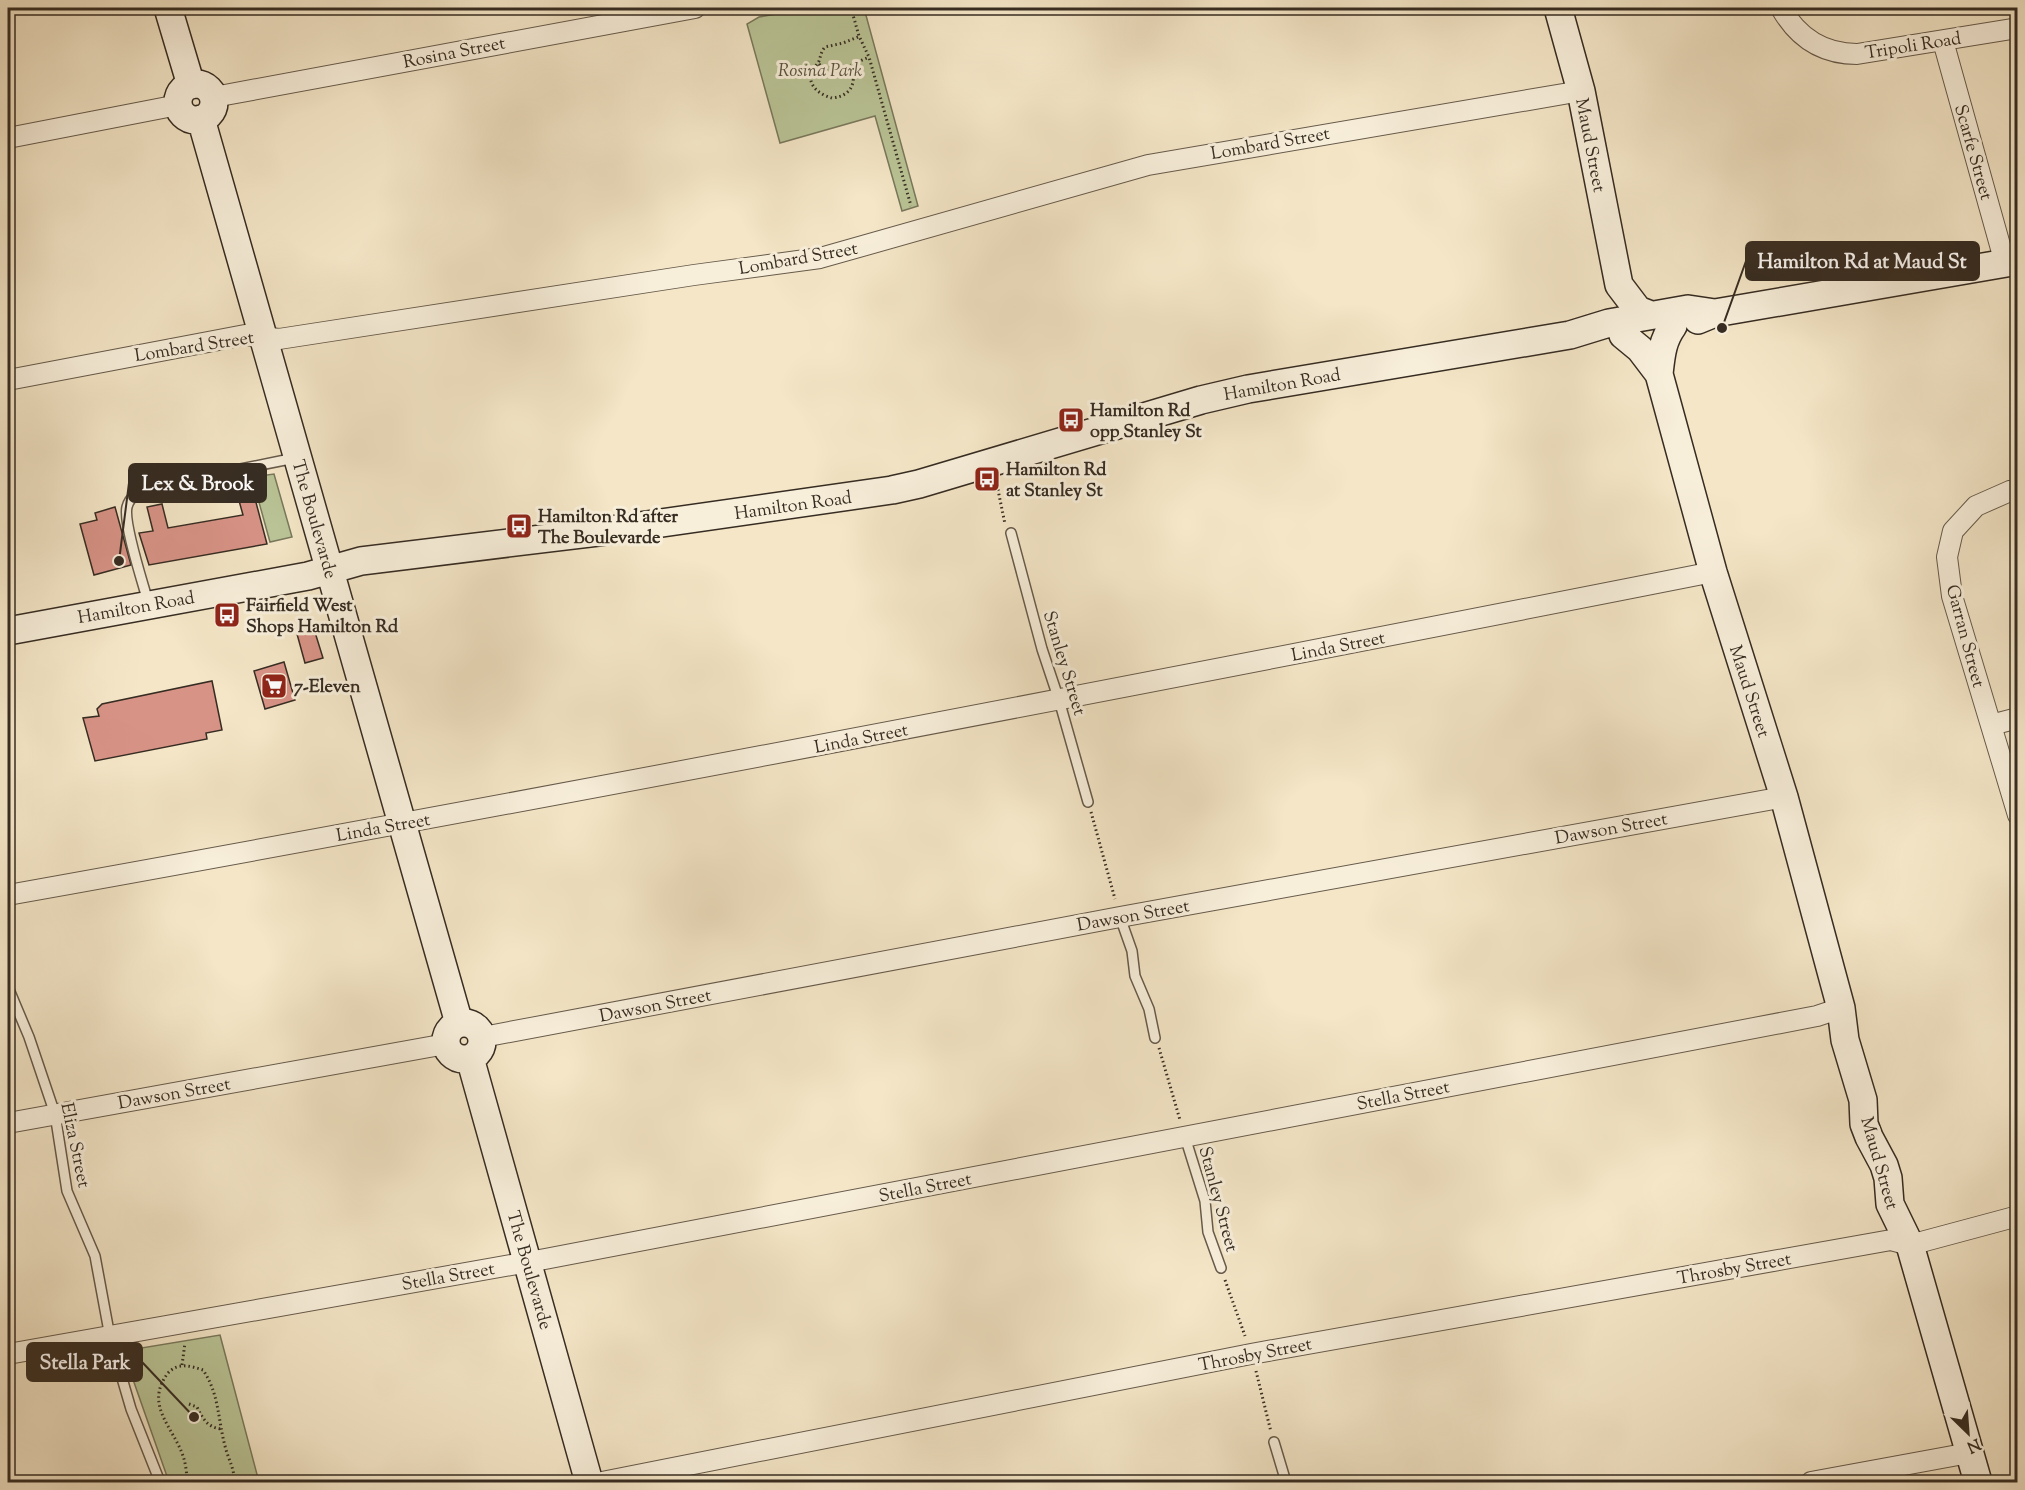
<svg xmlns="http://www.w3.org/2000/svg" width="2025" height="1490" font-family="'Sorts Mill Goudy',serif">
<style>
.green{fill:#bac597;stroke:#78785c;stroke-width:1.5}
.building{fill:#d89387;stroke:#362c22;stroke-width:1.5}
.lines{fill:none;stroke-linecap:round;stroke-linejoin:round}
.lane-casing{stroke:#665a4b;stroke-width:12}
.street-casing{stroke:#665a4b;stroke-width:22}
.secondary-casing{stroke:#362c22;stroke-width:30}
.path{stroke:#362c22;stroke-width:3;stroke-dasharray:1.5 3;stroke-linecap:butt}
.lane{stroke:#f8efdb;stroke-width:9}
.street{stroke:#f8efdb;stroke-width:20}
.secondary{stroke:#f8efdb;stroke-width:27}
.labels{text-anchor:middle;stroke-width:6;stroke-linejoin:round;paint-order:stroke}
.street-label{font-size:18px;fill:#362c22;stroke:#f8efdb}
.park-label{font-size:18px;font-style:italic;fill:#57523f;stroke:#f8efdb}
.poi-label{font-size:18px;font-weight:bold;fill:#362c22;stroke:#f8efdb;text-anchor:start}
.leader{fill:none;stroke:#362c22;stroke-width:2}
.callout-dot{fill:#362c22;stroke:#f8efdb;stroke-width:2}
.callout{fill:#362c22;stroke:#362c22;stroke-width:2}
.callout-label{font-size:20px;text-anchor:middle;font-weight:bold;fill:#fff}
</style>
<rect width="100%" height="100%" fill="#f4e6c7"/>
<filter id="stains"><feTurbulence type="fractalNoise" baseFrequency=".00333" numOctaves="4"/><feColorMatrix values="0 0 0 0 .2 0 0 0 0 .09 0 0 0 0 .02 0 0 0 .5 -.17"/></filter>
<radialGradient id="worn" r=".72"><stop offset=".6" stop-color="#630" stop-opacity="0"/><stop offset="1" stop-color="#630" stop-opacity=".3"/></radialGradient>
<path class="green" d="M810,8H864L918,206L902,211L875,116L780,143L747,24L759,17Z
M274,474L292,537L270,542L252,477Z
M220,1335L259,1482H169L123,1351Z"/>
<path class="building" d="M249,476L267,544L149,565L139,533L153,531L147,507L162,504L168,528L243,515L233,479Z
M115,507L131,565L94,575L80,524L97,520L95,513Z
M314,629L323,658L305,663L297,634Z
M284,662L295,700L265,709L254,671Z
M212,681L222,730L206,733L207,739L95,761L83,718L99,716L97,709L102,704Z"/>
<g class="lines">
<defs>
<path id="lane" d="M1011,533L1042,649L1059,700L1088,802
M148,602C143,583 123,523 127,507C130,495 141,491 151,487L295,458
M1120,917L1132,951L1135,976L1149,1009L1155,1038
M8,987L29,1037L55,1114L67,1191L95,1256L110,1337L131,1409L160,1482
M1185,1137L1205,1201L1208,1232L1221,1268
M1274,1442L1286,1482"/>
<path id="street" d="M1781,8C1798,38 1823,54 1857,54L2018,28
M1943,41L2005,263
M214,97L695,8
M8,138L178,105
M8,380L245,335L279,339L694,275L820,258L1148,165L1581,91
M2018,490L2010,491L1976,506L1953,531L1947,557L1952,596L2018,815
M1991,725L2018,718
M8,895C577,793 1145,684 1713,572
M483,1037L1120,917L1784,797
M8,1123L446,1044
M8,1354L545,1259L1817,1016L1841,1008
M602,1482L1251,1354L1891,1240L1910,1245L2018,1216
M1811,1482L1969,1453"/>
<path id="secondary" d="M168,8L191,85
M1558,8L1581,91L1619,285L1638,310L1651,315
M178 102a18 18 0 1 1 36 0a18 18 0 1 1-36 0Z
M201,119L459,1023
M1698,320L1715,313L2018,261
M1623,335L1640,349L1659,374L1713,572L1784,797L1841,1008L1845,1040L1863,1100L1864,1124L1869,1137L1884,1165L1888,1178L1890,1204L1910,1245L1978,1482
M1659,374C1661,356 1662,341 1673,326
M8,631L308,576L361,561L598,532L892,490L919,484L1201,400L1248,389L1570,335L1609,323L1688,309L1715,313
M446 1041a18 18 0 1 1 36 0a18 18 0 1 1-36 0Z
M470,1058L589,1482"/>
</defs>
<use href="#lane" class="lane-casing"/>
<use href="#street" class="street-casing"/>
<use href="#secondary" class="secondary-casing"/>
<path class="path" d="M851,8L859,36L869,57L911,206
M858,37L843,43L825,47C821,52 821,55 819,61C817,65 813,68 811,73C808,87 821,95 832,98C852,96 857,82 851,65L869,57
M819,64C832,78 836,72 851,65
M997,485L1005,524
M1091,812L1115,899
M1159,1048L1180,1120
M1225,1280L1245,1336
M182,1365L185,1343
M1256,1371L1271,1432
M189,1404L197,1407C203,1419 207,1427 221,1429
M187,1482C187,1475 186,1466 184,1459C175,1428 143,1406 168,1373C178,1362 191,1366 203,1370C219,1393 218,1420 225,1446C228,1459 235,1469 234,1482"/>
<use href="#lane" class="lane"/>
<use href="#street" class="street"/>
<use href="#secondary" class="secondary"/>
</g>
<defs>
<symbol id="bus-square" viewBox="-11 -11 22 22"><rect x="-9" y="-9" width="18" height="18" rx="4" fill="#8f2418" stroke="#f8efdb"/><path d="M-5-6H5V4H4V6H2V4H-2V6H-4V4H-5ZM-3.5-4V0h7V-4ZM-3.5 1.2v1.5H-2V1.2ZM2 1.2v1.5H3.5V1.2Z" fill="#fff"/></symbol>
<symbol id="supermarket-square" viewBox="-11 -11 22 22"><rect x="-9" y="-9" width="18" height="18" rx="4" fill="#8f2418" stroke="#f8efdb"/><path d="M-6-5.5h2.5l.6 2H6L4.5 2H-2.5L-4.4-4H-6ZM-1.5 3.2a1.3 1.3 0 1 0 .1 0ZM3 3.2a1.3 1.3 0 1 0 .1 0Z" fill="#fff"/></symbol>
</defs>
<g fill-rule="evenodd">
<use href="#bus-square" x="1056" y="405" width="30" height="30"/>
<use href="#bus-square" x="972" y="464" width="30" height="30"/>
<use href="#bus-square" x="504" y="511" width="30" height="30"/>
<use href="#bus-square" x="212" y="600" width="30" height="30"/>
<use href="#supermarket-square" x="259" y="671" width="30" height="30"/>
</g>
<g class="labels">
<g class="street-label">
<text transform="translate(1913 45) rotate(-9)" y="6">Tripoli Road</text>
<text transform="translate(454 52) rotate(-11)" y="6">Rosina Street</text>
<text transform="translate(1270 143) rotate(-10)" y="6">Lombard Street</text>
<text transform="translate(1591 145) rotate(79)" y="6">Maud Street</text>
<text transform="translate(1974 152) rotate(74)" y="6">Scarfe Street</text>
<text transform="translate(798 258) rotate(-10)" y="6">Lombard Street</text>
<text transform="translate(194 346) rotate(-9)" y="6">Lombard Street</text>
<text transform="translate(1282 384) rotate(-10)" y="6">Hamilton Road</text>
<text transform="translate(793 505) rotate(-8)" y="6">Hamilton Road</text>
<text transform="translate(315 519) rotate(74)" y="6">The Boulevarde</text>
<text transform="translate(136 607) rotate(-10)" y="6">Hamilton Road</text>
<text transform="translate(1966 636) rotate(75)" y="6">Garran Street</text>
<text transform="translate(1338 646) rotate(-11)" y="6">Linda Street</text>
<text transform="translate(1065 663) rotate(73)" y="6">Stanley Street</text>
<text transform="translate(1750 691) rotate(72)" y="6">Maud Street</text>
<text transform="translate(861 738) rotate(-11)" y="6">Linda Street</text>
<text transform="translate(383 827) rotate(-10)" y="6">Linda Street</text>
<text transform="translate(1611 828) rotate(-10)" y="6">Dawson Street</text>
<text transform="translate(1133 915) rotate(-10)" y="6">Dawson Street</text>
<text transform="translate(655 1005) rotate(-11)" y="6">Dawson Street</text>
<text transform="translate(174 1093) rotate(-10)" y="6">Dawson Street</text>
<text transform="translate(1403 1095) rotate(-11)" y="6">Stella Street</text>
<text transform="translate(76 1145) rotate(78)" y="6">Eliza Street</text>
<text transform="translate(1880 1163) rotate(74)" y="6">Maud Street</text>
<text transform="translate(925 1187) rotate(-11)" y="6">Stella Street</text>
<text transform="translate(1219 1199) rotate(75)" y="6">Stanley Street</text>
<text transform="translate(1734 1268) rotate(-10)" y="6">Throsby Street</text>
<text transform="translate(530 1270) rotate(74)" y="6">The Boulevarde</text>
<text transform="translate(448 1276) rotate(-10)" y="6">Stella Street</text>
<text transform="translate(1255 1354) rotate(-11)" y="6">Throsby Street</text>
</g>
<g class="park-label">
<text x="820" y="76">Rosina Park</text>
</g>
<g class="poi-label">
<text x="1090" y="416">Hamilton Rd<tspan x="1090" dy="21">opp Stanley St</tspan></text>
<text x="1006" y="475">Hamilton Rd<tspan x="1006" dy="21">at Stanley St</tspan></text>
<text x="538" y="522">Hamilton Rd after<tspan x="538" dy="21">The Boulevarde</tspan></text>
<text x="246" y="611">Fairfield West<tspan x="246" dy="21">Shops Hamilton Rd</tspan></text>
<text x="294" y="692">7-Eleven</text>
</g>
</g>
<path class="leader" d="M1722 328L1746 261M119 561L129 483M194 1417L142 1362"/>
<g class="callout-dot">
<circle cx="1722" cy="328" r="6"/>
<circle cx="119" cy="561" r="6"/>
<circle cx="194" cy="1417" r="6"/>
</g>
<g class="callout">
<rect x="1746" y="242" width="233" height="38" rx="6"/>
<rect x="129" y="464" width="137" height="38" rx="6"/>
<rect x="27" y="1343" width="115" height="38" rx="6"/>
</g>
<g class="callout-label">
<text x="1862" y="268">Hamilton Rd at Maud St</text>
<text x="198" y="490">Lex &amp; Brook</text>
<text x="85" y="1369">Stella Park</text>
</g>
<rect width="2025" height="1490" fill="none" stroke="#f4e6c7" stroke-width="30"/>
<rect x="9" y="9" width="2007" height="1472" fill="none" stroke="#362c22" stroke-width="3"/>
<rect x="15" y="15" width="1995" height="1460" fill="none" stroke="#362c22" stroke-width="1.5"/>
<g transform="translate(1968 1433) rotate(155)" stroke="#f8efdb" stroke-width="4.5" paint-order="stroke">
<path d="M0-4.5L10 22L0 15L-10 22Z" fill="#362c22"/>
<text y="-9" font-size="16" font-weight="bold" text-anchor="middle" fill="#362c22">N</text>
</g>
<rect width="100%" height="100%" filter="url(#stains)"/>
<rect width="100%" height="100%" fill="url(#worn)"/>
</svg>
